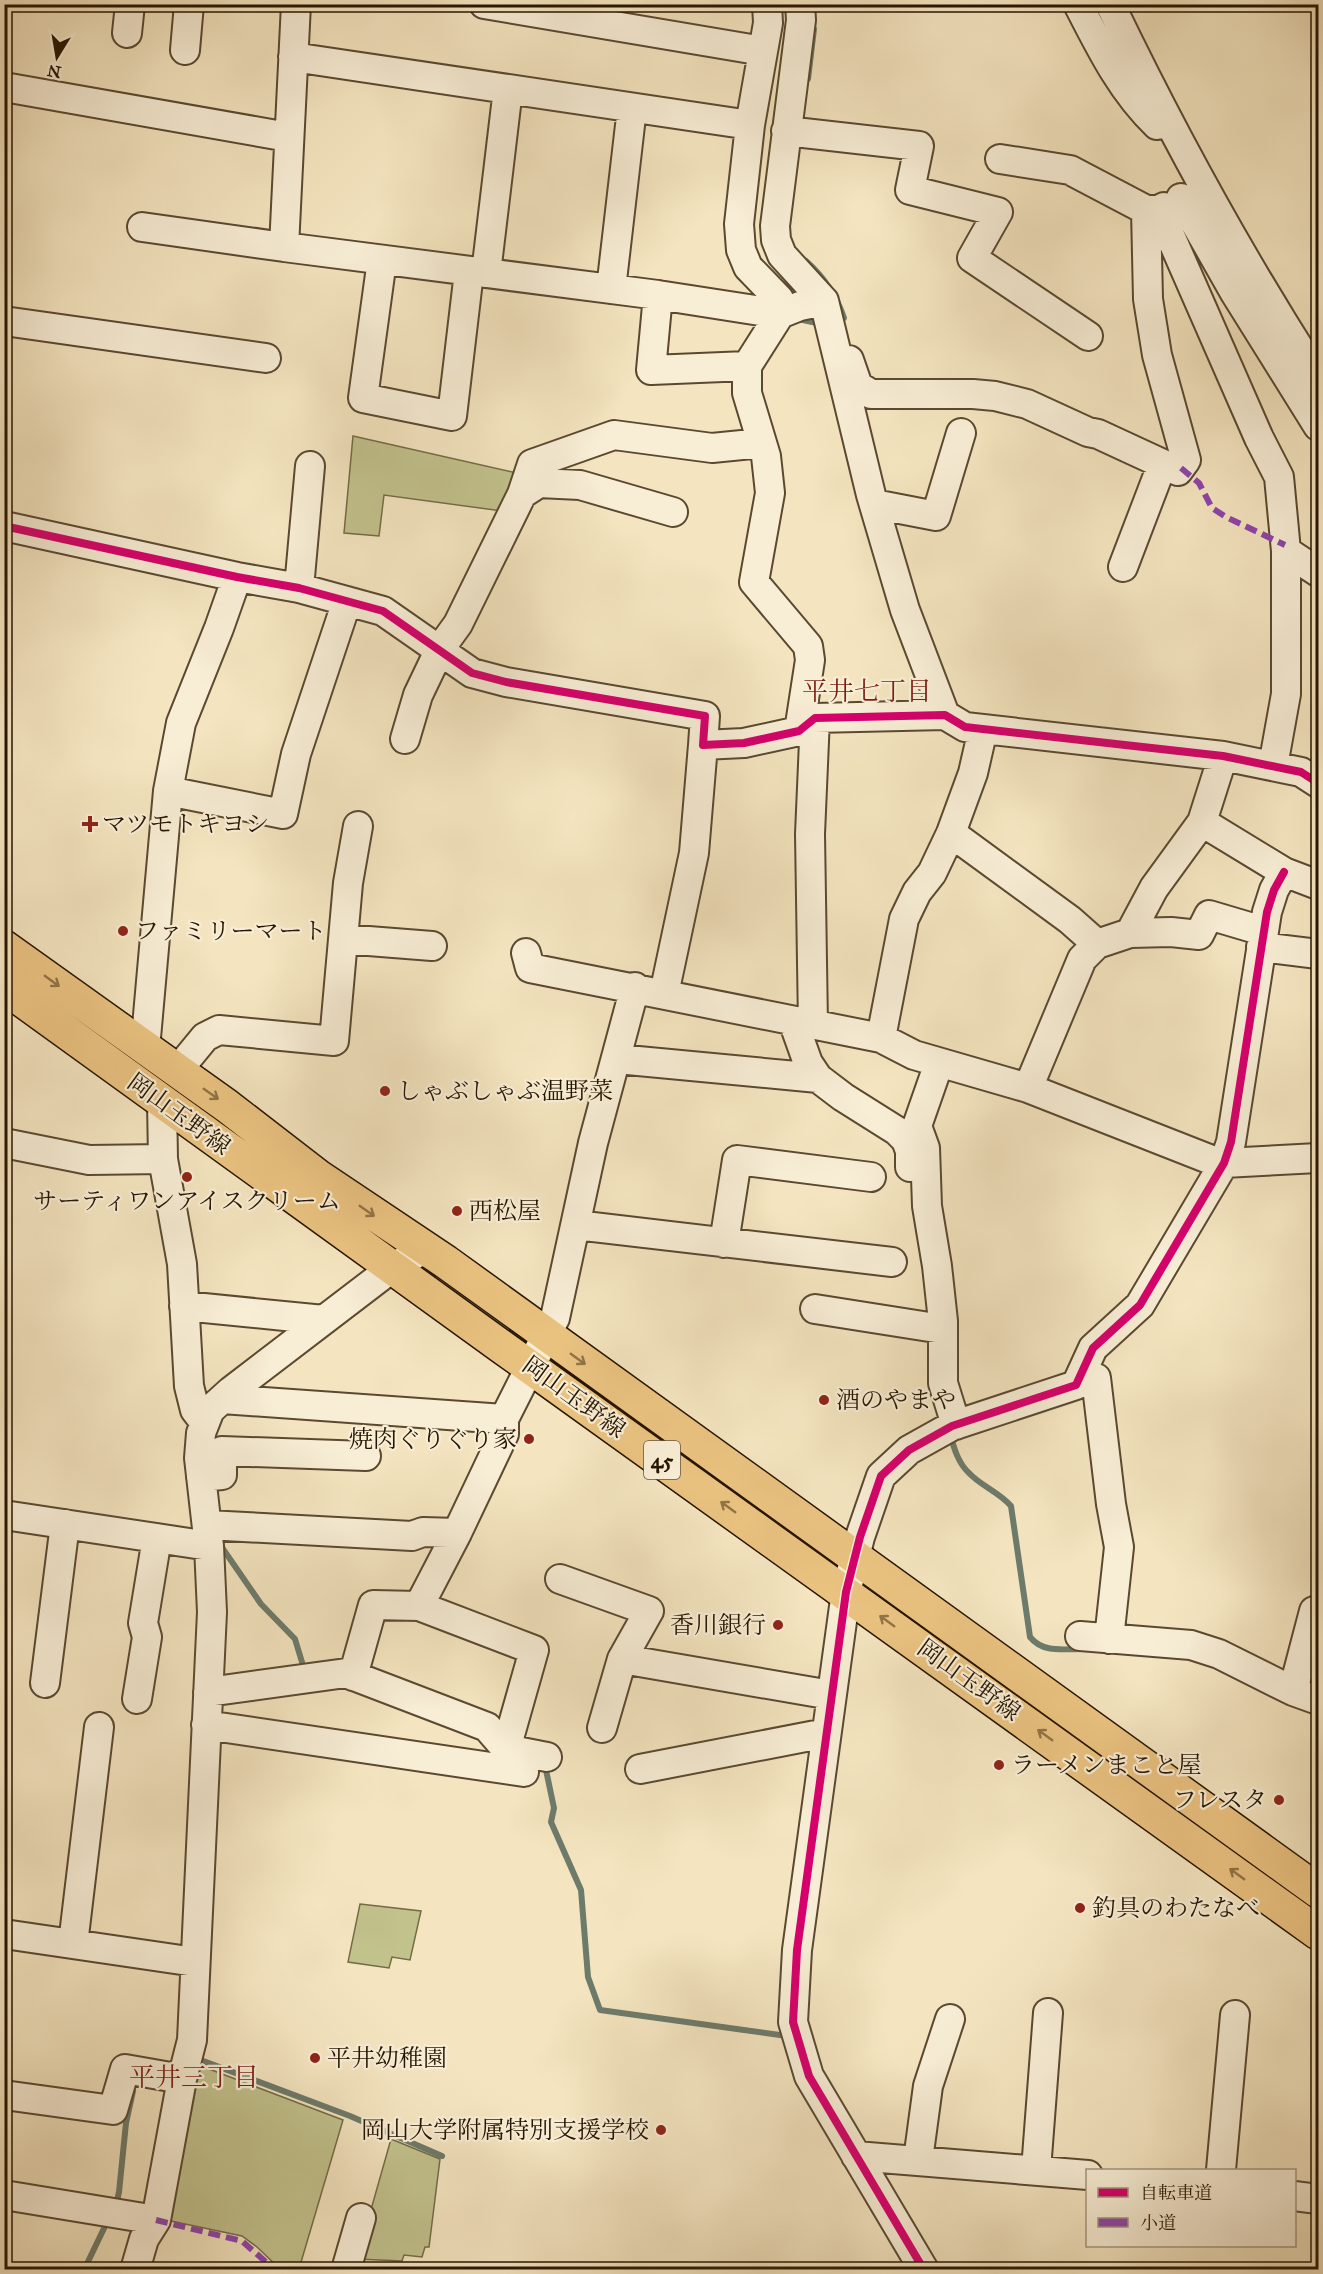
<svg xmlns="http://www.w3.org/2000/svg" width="1323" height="2274" font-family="'IM FELL Great Primer','Noto Serif JP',serif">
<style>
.green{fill:#c2c28d;stroke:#746c46;stroke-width:1.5}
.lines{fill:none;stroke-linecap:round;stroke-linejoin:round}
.stream{stroke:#6d7b6b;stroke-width:6}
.minor-casing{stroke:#5a4930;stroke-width:32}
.major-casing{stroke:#261500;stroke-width:36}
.minor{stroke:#f8eed6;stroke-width:28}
.major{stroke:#eac280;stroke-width:33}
.quiet{stroke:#8e44ad;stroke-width:6;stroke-dasharray:12 6;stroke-linecap:butt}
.cycleway-casing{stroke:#f8eed6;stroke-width:11}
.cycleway{stroke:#d6006c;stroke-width:8}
.oneway{stroke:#927446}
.poi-dot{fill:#8f2418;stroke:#f8eed6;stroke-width:2}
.labels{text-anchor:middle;stroke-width:4.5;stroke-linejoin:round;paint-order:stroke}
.shield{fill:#f8eed6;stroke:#655640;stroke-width:1.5}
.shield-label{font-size:22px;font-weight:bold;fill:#261500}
.poi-label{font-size:24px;fill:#261500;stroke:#f8eed6;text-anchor:start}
.street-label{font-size:24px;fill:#261500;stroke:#f8eed6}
.neighbourhood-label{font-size:26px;fill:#7a1f14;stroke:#f8eed6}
</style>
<rect width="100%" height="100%" fill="#f4e5c0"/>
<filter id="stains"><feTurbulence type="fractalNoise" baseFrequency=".00333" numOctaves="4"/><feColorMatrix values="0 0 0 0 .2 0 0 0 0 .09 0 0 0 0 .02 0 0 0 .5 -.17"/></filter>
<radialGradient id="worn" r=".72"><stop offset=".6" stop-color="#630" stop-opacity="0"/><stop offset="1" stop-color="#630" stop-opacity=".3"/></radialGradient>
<path class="green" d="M353,436L521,474L502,511L384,495L379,536L344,533Z
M360,1904L421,1911L410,1960L392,1957L389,1968L348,1962Z
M196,2064L343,2120L299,2269H280L257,2247L242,2236L166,2220Z
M391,2139L440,2159L429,2247H425L422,2257L404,2255L402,2261L357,2259Z"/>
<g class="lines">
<path class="stream" d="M808,79L814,29
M806,261C824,277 836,294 844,318L839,323
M798,319L817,323
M950,1434C954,1448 958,1463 969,1473C981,1486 999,1492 1011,1506L1030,1637C1043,1653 1062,1649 1082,1649
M221,1542V1546L261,1604L295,1639L305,1672
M541,1766L546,1770L554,1808L551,1822L581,1890L588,1977L600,2010L787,2036
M198,2059L350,2116L442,2156
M116,2205L119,2192L126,2123L133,2091
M84,2270L108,2220"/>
<defs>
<path id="minor" d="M296,4L284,247L658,295L780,314L800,306L824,301
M484,4L763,51
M767,4L768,23L750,125L739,224L741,250L748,267L779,299L780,314L747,366V393L766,456L770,493L754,582L808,646L810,660L799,731
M800,4L801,20L775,226L776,240L782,255L824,301L871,495L905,610L945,715
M1078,4C1100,47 1122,92 1157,125
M1110,4C1172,133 1241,259 1318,378
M127,33L130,4
M185,50L189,4
M293,57L750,125
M4,87L288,137
M786,131L919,146L910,190L998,212L972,258L1088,336
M1000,159L1070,170L1146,210H1159L1164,207
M1181,198L1235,293L1318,426
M1159,210L1259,438L1279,477L1286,551V694L1273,766
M142,227L284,247
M382,260L363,398L452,416L469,272
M486,273L508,89
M611,289L632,108
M658,295L651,370L747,366
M4,321L266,358
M849,360L858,386L871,394H973L995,396L1027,404L1088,432L1098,434L1178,471L1186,460L1157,355L1148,299L1146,210
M522,494L532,464L614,435L712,448L762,443
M874,504L936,516L961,433
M4,526L237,577L299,588L383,611L472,673L506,682L705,716L703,745L744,743L799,731L815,718L945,715L965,727L1223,756L1301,772L1318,783
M1286,551L1318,572
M1123,567L1162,465
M299,588L310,466
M405,739L418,695L440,649L458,624L522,494L539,483L580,485L673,512
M168,791L283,814L296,754L347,601
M1202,822L1284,872L1318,885
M951,833L1070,920L1097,944
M1130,933L1171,932L1199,935L1209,915L1263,931
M343,939L432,946
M1261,947L1318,954
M526,953L530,968L881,1038L914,1055L1028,1088L1214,1161L1224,1163L1318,1158
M664,994L694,853L703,745
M793,1021L808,1063L818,1078L843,1097L897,1131L906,1140L910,1151V1167
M813,1025L810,834L815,718
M881,1038L904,919L917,892L932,873L951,833L973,773L983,729
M145,1049L168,791L181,723L219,628L237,577
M617,1059L818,1078
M939,1063L917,1126L925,1148L927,1206L937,1266L943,1321V1383L956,1425
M177,1071L205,1037L219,1030L334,1041L348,883L358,826
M1028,1088L1082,959L1097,944L1130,933L1154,888L1202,822L1223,756
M162,1102L163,1159L182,1264L189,1386L195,1410L205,1423
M4,1143L89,1160L163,1159
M576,1225L892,1262
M724,1243L737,1160L871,1177
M184,1306L324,1320
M815,1309L942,1329
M1082,1373L1096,1378L1111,1504L1119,1547L1109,1639
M222,1399L504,1419L555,1318L593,1143L635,987
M201,1477L222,1475V1451L366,1456
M4,1515L209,1546
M207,1525L412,1536L423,1532L457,1533
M560,1579L649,1611L622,1659L602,1728
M419,1606L457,1533L504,1434V1419
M1080,1636L1191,1645L1219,1654L1293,1691L1318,1700
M622,1659L831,1695
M353,1676L373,1605L419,1606L534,1650L506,1749
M45,1683L65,1524
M1293,1691L1314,1611L1318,1612
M208,1692L346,1673L487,1727L506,1749L547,1757
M137,1699L147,1637L143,1623L157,1538
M206,1725L524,1772
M640,1769L826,1733
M4,1934L195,1962
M73,1944L99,1727
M4,2095L113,2110L125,2069L182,2079
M856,2156L1088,2175
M918,2160L928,2086L950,2019
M1036,2170L1048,2013
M1221,2170L1235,2015
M4,2195L156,2220
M1294,2196L1318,2199
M135,2270L144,2239L156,2220L182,2079L192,2040L212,1612L209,1546L199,1458L201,1433L210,1410L231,1391L392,1268L424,1249
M346,2270L361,2218
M924,2270L809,2076L793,2022L797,1950L846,1592L860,1537L881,1476L909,1450L952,1426L1076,1385L1093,1348L1140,1305L1224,1163L1231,1142L1267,912L1274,890L1284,872"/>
<path id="major" d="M4,947L227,1106L319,1177L446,1262L1318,1891
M4,987C440,1305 881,1617 1318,1933"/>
</defs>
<use href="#minor" class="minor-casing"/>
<use href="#major" class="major-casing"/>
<use href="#minor" class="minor"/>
<use href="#major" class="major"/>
<path class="quiet" d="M1181,468L1199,483L1212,508L1226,517L1285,545
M156,2220L242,2241L275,2270"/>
<defs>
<path id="cycleway" d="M4,526L237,577L299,588L383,611L472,673L506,682L705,716L703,745L744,743L799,731L815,718L945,715L965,727L1223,756L1301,772L1318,783
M924,2270L809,2076L793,2022L797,1950L846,1592L860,1537L881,1476L909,1450L952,1426L1076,1385L1093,1348L1140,1305L1224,1163L1231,1142L1267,912L1274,890L1284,872"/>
</defs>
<use href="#cycleway" class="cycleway-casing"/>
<use href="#cycleway" class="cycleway"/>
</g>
<defs><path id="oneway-shaft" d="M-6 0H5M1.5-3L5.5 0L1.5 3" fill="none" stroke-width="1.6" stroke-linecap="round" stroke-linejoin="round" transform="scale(1.5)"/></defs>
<g class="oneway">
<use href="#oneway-shaft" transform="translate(52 981) rotate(36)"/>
<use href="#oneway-shaft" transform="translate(211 1094) rotate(35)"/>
<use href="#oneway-shaft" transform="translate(367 1211) rotate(35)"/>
<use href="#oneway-shaft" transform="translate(578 1359) rotate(36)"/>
<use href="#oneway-shaft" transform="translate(728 1507) rotate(-144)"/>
<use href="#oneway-shaft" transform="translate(887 1621) rotate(-144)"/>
<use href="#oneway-shaft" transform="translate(1045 1735) rotate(-144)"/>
<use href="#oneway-shaft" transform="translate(1237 1874) rotate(-144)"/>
</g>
<g class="poi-dot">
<path d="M87 815h6v6h6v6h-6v6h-6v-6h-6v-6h6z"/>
<circle cx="123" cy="931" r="6"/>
<circle cx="385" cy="1091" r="6"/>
<circle cx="187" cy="1177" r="6"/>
<circle cx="457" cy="1211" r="6"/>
<circle cx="824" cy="1400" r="6"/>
<circle cx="529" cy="1439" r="6"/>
<circle cx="778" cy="1625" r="6"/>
<circle cx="999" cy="1765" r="6"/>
<circle cx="1279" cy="1800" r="6"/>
<circle cx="1080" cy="1908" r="6"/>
<circle cx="315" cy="2058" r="6"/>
<circle cx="661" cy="2130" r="6"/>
</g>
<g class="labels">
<rect class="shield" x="644" y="1441" width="36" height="38" rx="4.5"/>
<g class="shield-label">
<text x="662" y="1468">45</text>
</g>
<g class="poi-label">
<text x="102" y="832">マツモトキヨシ</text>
<text x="135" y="939">ファミリーマート</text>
<text x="397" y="1099">しゃぶしゃぶ温野菜</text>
<text x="187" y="1209" text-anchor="middle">サーティワンアイスクリーム</text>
<text x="469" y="1219">西松屋</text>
<text x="836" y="1408">酒のやまや</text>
<text x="517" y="1447" text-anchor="end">焼肉ぐりぐり家</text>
<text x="766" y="1633" text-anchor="end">香川銀行</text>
<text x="1011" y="1773">ラーメンまこと屋</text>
<text x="1267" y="1808" text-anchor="end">フレスタ</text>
<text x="1092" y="1916">釣具のわたなべ</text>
<text x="327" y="2066">平井幼稚園</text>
<text x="649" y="2138" text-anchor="end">岡山大学附属特別支援学校</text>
</g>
<g class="street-label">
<text transform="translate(179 1114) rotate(36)" y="8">岡山玉野線</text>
<text transform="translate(574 1397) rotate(36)" y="8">岡山玉野線</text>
<text transform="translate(969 1680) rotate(36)" y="8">岡山玉野線</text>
</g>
<g class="neighbourhood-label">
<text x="867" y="700">平井七丁目</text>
<text x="194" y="2086">平井三丁目</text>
</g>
</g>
<rect width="1323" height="2274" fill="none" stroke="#f4e5c0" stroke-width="24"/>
<rect x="6" y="6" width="1311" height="2262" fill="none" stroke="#261500" stroke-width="3"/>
<rect x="12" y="12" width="1299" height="2250" fill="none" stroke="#261500" stroke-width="1.5"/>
<rect x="1086" y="2169" width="210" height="78" fill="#f8eed6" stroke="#a49780" stroke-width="1.5"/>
<rect x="1098" y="2188" width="30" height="9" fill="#d6006c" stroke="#a49780" stroke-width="1.5"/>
<text x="1140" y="2199" font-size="18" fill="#261500">自転車道</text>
<rect x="1098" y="2218" width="30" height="9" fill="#8e44ad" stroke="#a49780" stroke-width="1.5"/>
<text x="1140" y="2229" font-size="18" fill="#261500">小道</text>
<g transform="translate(57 57) rotate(191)" stroke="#f8eed6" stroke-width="4.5" paint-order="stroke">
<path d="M0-4.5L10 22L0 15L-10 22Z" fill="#261500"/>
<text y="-9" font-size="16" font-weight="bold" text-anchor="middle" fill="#261500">N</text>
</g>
<rect width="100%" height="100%" filter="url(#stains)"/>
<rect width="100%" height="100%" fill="url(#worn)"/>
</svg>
